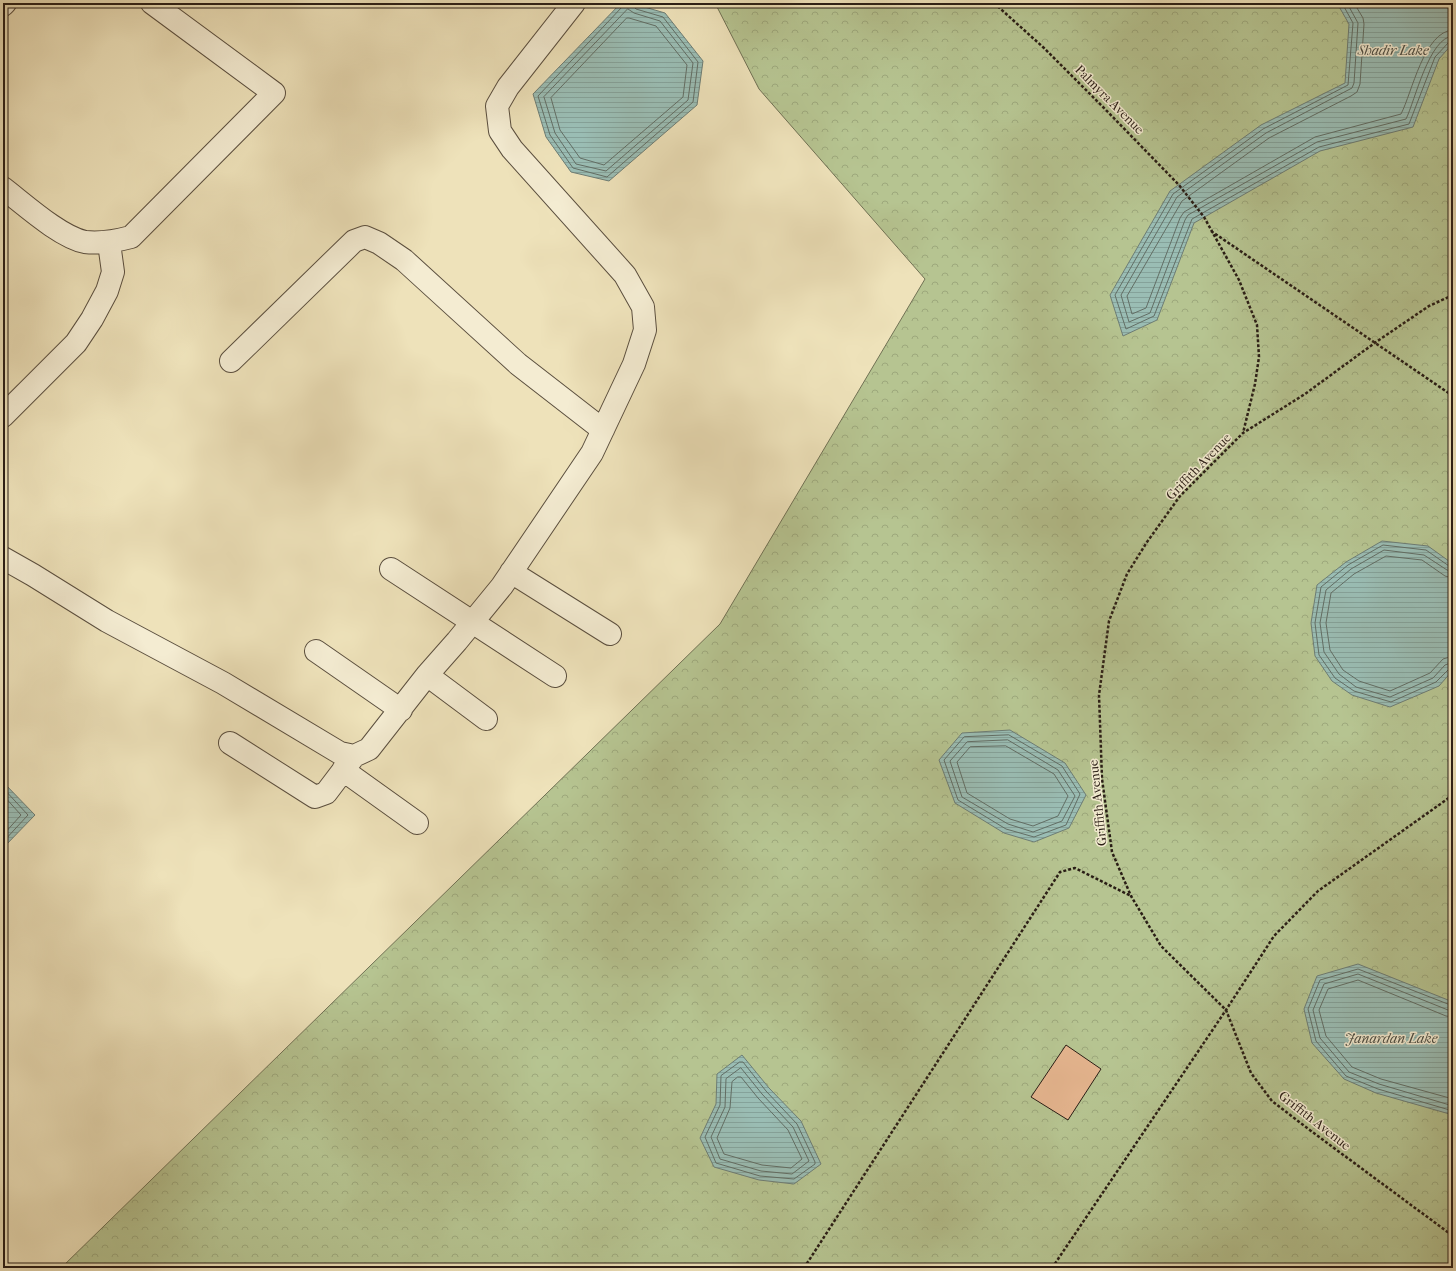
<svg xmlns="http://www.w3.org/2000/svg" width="1456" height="1271" font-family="'IM FELL French Canon',serif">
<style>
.park{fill:url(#park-crowns);stroke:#707154}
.water{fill:url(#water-rules);stroke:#6d7d75}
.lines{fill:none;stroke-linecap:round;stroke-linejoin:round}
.shore{stroke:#626e65;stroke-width:1}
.building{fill:#e4b48e;stroke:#2a1e16}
.street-casing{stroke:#5b4f3f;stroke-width:24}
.path{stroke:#2a1e16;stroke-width:2.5;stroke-dasharray:3 2;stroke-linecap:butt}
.street{stroke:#f4ecd2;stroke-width:22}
.labels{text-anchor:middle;stroke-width:3;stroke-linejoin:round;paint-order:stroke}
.street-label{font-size:13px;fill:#2a1e16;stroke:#f4ecd2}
.water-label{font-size:14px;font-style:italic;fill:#4c4e45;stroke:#f4ecd2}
</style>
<defs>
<pattern id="park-crowns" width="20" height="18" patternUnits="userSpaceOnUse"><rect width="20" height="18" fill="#b6c491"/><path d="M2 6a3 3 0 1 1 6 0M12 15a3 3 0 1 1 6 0" fill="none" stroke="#9da87c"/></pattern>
<pattern id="water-rules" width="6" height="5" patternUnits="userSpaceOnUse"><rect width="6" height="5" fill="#9abdb4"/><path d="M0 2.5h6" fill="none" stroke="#85a29a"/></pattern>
</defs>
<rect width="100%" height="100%" fill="#eee2ba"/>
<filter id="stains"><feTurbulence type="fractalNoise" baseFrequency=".005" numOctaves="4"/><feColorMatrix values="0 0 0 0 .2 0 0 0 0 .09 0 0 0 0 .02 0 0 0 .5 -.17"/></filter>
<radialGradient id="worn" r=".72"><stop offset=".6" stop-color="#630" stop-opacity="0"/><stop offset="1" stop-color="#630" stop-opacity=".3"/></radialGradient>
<path class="park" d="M715,3H1453V1268H61L720,624L925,279L759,89Z"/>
<path class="water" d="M621,3H631L665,13L703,61L697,105L609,181L571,172L546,137L533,94Z
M1337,3H1453V43L1439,59L1413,127L1320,151L1194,223L1157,320L1123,336L1110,295L1170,191L1261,125L1345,83L1349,24Z
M1382,541L1428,546L1453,564V670L1439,686L1390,707L1352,695L1332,681L1315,656L1311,623L1317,585L1346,562Z
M1010,730L1065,763L1086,795L1069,828L1034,842L1004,833L955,803L939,760L962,733Z
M3,782L35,815L3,848Z
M1358,964L1453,1002V1115L1376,1093L1344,1079L1312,1043L1304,1009L1317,976Z
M742,1055L769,1088L801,1121L821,1164L794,1184L759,1180L714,1167L700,1138L716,1104L717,1074Z"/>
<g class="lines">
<path class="shore" d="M623,3L622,7L538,96L550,135L573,168L607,177L693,102L698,62L663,17L636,9L633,6V3
M1342,3L1353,23L1348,85L1263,129L1173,194L1115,295L1126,329L1154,316L1192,219L1319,147L1409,124L1435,57L1449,42L1453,41
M1347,3L1358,23L1354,83L1352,88L1266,133L1177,197L1121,295L1129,322L1150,313L1185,220L1188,215L1317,142L1406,119C1415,101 1429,37 1453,36
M1354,3L1363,18L1364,24L1360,84L1357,92L1351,96L1269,138L1182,201L1127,296L1132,314L1146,308L1180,218L1184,212L1315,137L1401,114C1412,93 1424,31 1453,30
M628,9L634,13L660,21L693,63L688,100L606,171L576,164L555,133L544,97Z
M627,18H629L656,26L687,65L683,97L604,165L580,158L560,130L551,98Z
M1453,567L1449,566L1426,550L1383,545L1348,565L1321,587L1315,623L1319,655L1335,678L1354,691L1391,702L1436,682L1449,669L1453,667
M1453,572L1447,570L1424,555L1384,550L1351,569L1326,590L1320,623L1324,652L1339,674L1356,687L1390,697L1433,678L1445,665L1453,662
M1453,578L1445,576L1422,560L1386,556L1354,574L1331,593L1326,623L1330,650L1343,670L1359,681L1390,691L1430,673L1443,659L1453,656
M1009,735L1062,766L1080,794L1066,825L1034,837L1006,829L958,800L944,760L964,737Z
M1008,740L1058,770L1075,796L1062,821L1033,832L1008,824L962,797L950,761L967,742Z
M1006,746L1054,774L1068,796L1058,816L1033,826L1010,819L967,793L957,762L970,747Z
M3,788L28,815L3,842
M3,795L21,815L3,835
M1453,1006L1358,969L1320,980L1308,1009L1316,1041L1346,1076L1378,1089L1453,1111
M1453,1011L1448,1010L1358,974L1324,984L1313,1010L1320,1038L1349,1072L1379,1084L1453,1106
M1453,1017L1446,1016L1358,980L1328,989L1319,1010L1326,1036L1352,1067L1381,1079L1453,1099
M740,1062H743L766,1091L797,1124L815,1162V1164L794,1179L760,1176L716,1163L705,1137L720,1105L721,1076Z
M741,1068L762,1094L793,1127L809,1161L792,1174L761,1171L720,1159L711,1137L725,1107L726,1079Z
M738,1077H741L758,1098L788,1130L802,1159L791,1168L762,1165L724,1154L717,1138L730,1108L732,1082Z"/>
</g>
<path class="building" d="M1066,1045L1101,1069L1068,1120L1031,1097Z"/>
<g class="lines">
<defs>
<path id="street" d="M3,5L5,3
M3,188C24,204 60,237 85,242C101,244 116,241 131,237L274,93L152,3
M231,361L354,241L365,237L379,243L404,260L518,364L603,430
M3,416L76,343L92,319L107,291L113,272L109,243
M3,558L33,575L107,621L223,683L340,753L354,756L369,749L427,675L457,641L502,586L592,453L634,364L645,330L643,307L625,275L512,149L500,131L497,106L508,87L574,3
M391,569L555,676
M511,572L610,634
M316,651L401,710
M427,675L486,719
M230,743L315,797L326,793L354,756
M343,770L417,823"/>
</defs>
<use href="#street" class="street-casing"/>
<path class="path" d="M994,3L1044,48L1103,107L1179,185L1204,217L1239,280L1257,325L1259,357L1255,384L1243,433
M1211,231L1453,396
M1453,295L1429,306L1376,342L1305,394L1243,433L1180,496L1147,542L1127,574L1109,621L1099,695L1102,779L1112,852L1131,896L1161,946L1226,1010L1251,1073L1272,1101L1311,1131L1453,1236
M804,1268L1060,872L1075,868L1131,896
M1052,1268L1226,1010L1274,936L1318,891L1453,795"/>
<use href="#street" class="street"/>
</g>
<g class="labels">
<g class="street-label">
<text transform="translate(1110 99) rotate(45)" y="5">Palmyra Avenue</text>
<text transform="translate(1198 466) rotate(-46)" y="5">Griffith Avenue</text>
<text transform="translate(1097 803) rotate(-96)" y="5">Griffith Avenue</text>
<text transform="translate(1315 1120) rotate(38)" y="5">Griffith Avenue</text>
</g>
<g class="water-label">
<text x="1393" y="55">Shadir Lake</text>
<text x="1391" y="1043">Janardan Lake</text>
</g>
</g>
<rect width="1456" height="1271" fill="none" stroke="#eee2ba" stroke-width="16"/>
<rect x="4" y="4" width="1448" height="1263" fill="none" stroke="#2a1e16" stroke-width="2"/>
<rect x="8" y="8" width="1440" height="1255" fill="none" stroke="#2a1e16"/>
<rect width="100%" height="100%" filter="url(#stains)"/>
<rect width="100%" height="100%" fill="url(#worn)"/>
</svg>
